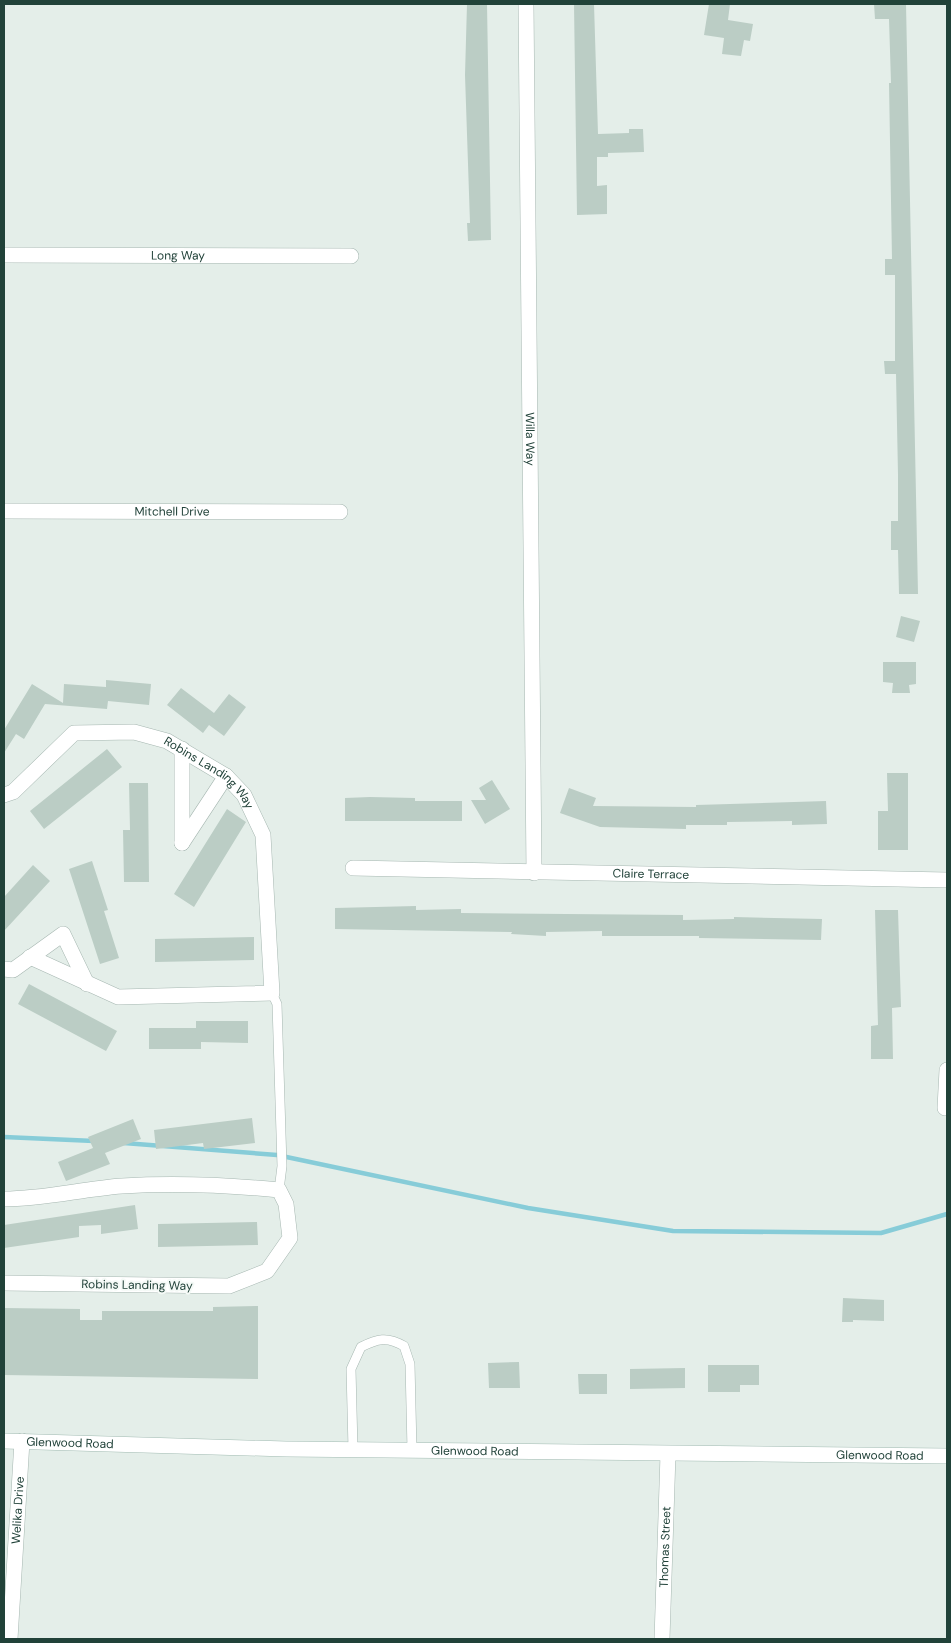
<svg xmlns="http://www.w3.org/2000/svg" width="951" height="1643" font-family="'DM Sans',sans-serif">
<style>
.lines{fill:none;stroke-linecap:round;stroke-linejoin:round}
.stream{stroke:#87ccd8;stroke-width:4.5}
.building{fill:#bbcdc5}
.service-casing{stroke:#a6b7b1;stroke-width:10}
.minor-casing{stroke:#a6b7b1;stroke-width:16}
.secondary-casing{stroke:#a1bbb2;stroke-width:16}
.service{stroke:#fff;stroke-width:9}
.minor{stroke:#fff;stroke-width:15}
.secondary{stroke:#fff;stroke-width:15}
.labels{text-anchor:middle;stroke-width:4;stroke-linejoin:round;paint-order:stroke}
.street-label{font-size:12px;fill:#214239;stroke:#f5faf7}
</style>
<rect width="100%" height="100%" fill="#e4eee9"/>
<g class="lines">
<path class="stream" d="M4,1137L94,1141
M124,1143L277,1155L528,1208L673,1231L881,1233L947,1214"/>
</g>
<path class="building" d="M467,4H487L491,240L468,241L467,223H470L465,75Z
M574,4H594L598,134L629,133V129H643L644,152L608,153V157H597V186L607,185V214L577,215Z
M709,4H730L728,20L753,24L750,41L744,40L741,56L722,54L724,38L704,35Z
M874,4H906L918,594H899L898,550H891V521H898V475L896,374H885L884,361H895V275H885V259H892L889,83H891L889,19H875Z
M901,616L920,621L914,642L896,637Z
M883,662H916V684L909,685L910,693H892L893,683L883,682Z
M106,680L151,684L149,705L108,701L107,709L45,704L24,739L16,734L4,753V730L32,684L63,703L64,684L106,687Z
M181,688L214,713L229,694L246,707L224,736L209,725L203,733L167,705Z
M107,749L122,767L44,829L30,811Z
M887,773H908V850H878V811H888Z
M492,780L510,809L485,824L471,800H486L479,788Z
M129,783H148L149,882H124L123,830H130Z
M569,788L596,798L593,806L696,807V805L826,801L827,824L792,825V821L727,822V825H686V829L600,827L560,813Z
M370,797L415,798V801H462V821H345V798Z
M227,809L246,822L194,907L174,894Z
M92,861L108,910L104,911L119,958L100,964L69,869Z
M33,865L50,881L4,931V897Z
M416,906V910L461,909V913L683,915V920L734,919V917L822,919L821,940L699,938V936H602V931L546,932V936L511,934L512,932L335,929V908Z
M875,910H898L901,1007L892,1008L893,1059H871V1026L878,1025Z
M254,937V960L155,962V939Z
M29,984L117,1031L106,1051L18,1004Z
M196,1021H248V1043L201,1042V1049H149V1028H196Z
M252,1118L255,1143L204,1149L203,1143L156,1149L154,1130Z
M133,1119L141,1139L105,1153L110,1164L66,1181L58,1162L93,1148L88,1137Z
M135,1205L138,1229L101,1234V1225L79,1226V1237L4,1248V1225Z
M257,1222L258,1245L158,1247V1224Z
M843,1298L884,1300V1321L853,1320V1322H842Z
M258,1306V1379L4,1375V1308L80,1309V1320H102V1311H213V1307Z
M519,1362L520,1388H489L488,1363Z
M708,1365H759V1385H740V1392H708Z
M685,1368V1388L630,1389V1369Z
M578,1374H607V1394H579Z"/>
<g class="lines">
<defs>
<path id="service" d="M272,993L277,1004L282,1166L279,1190
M353,1449L351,1369L361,1347C377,1339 387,1336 404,1346L410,1364L412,1450"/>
<g id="minor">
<path id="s1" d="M526,4L534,873"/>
<path id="s2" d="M4,255L351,256"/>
<path id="s3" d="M4,511L340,512"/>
<path d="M182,749V843"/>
<path id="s4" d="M4,795L13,792L74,733L134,732L167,741L226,776L244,795L263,835L272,993L118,997L30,957"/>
<path d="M182,843L226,776"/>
<path id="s5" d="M353,868L947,880"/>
<path d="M4,969L13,970L63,934L87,984"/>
<path d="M945,1108L947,1070"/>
<path d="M4,1199C44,1199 82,1189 122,1186C174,1183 227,1185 279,1190L286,1204L290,1238L267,1271L229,1286L4,1283"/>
<path id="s6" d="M10,1639L22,1441"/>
<path id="s7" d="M662,1639L668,1454"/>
</g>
<g id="secondary">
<path id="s8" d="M4,1441L286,1449L947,1456"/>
</g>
</defs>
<use href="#service" class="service-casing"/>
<use href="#minor" class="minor-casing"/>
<use href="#secondary" class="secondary-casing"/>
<use href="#service" class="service"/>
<use href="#minor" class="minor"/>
<use href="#secondary" class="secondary"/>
</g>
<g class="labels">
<g class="street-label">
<text dy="4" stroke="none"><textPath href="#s2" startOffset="174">Long Way</textPath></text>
<text dy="4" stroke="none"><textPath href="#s1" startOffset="435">Willa Way</textPath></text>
<text dy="4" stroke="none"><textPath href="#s3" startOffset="168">Mitchell Drive</textPath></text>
<text dy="4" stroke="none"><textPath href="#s4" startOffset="242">Robins Landing Way</textPath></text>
<text dy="4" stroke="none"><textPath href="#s5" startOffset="298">Claire Terrace</textPath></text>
<text transform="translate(137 1285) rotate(1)" y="4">Robins Landing Way</text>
<text dy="4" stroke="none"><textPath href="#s8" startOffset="66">Glenwood Road</textPath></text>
<text dy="4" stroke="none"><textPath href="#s8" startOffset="471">Glenwood Road</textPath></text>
<text dy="4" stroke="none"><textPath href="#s8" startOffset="876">Glenwood Road</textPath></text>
<text dy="4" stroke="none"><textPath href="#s6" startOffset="129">Welika Drive</textPath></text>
<text dy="4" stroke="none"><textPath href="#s7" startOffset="92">Thomas Street</textPath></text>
</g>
</g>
<rect width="951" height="1643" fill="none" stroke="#214239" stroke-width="10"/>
</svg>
